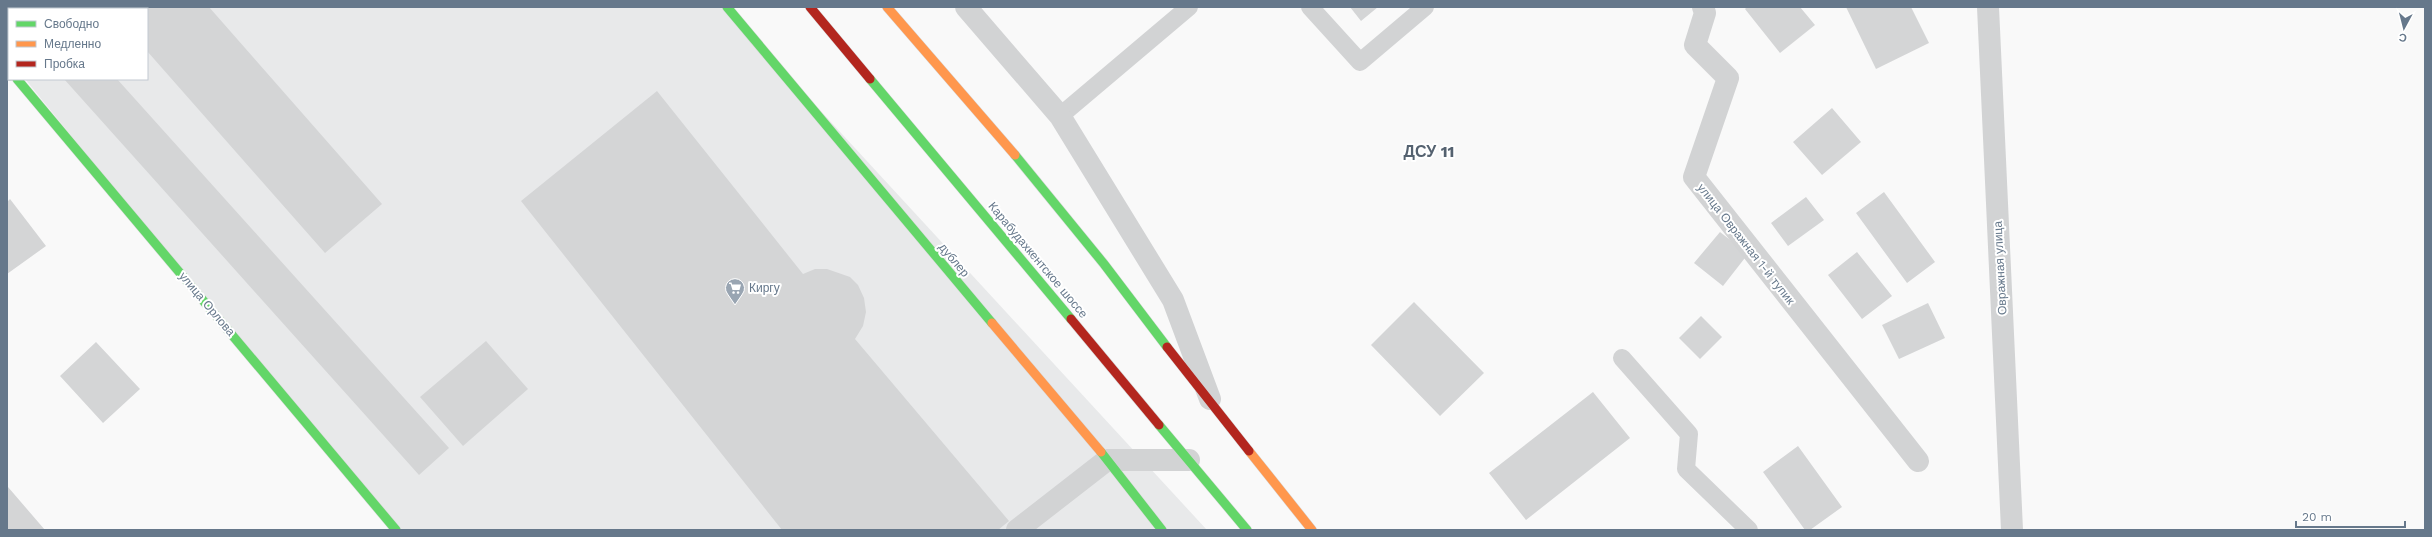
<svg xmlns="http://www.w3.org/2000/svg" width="2432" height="537" font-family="'Work Sans',sans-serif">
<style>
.built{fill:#e8e9ea}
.building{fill:#d4d5d6}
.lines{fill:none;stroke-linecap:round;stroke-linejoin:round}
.fast-casing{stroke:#d6d7d8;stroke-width:10}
.slow-casing{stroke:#d6d7d8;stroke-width:10}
.jam-casing{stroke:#d6d7d8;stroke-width:10}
.lane{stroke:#d2d3d4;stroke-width:18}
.street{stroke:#d2d3d4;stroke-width:22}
.fast{stroke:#63d668;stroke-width:9}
.slow{stroke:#ff974d;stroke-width:9}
.jam{stroke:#b3261e;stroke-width:9}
.labels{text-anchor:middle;stroke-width:4;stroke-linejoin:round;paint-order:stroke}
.street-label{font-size:12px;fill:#66788b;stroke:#fff}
.poi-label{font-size:12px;fill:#66788b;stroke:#fff;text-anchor:start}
.district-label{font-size:16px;font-weight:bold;fill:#556270;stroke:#fff}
</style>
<rect width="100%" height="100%" fill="#f9f9f9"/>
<path class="built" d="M7,7H725L1207,530H392L25,79H147V9H9V60L7,57Z"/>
<path class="building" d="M7,7H52L54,9H9V18Z
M54,7H74L72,9H56Z
M108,7H209L382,204L325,253L147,51V9H110Z
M1350,7H1378L1361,21Z
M1747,7H1800L1815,25L1780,53L1745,9Z
M1846,7H1911L1929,43L1876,69Z
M64,79H117L449,448L419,475Z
M657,91L803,274L815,269H827L850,277L858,285L864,298L866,312L863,326L855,339L1009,521L998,530H782L521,201Z
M1832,108L1861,142L1822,175L1793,142Z
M1884,192L1935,262L1907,283L1856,213Z
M1806,197L1824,220L1788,246L1771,223Z
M10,199L46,246L7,274V202Z
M1720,232L1748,254L1723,286L1694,263Z
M1857,252L1892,296L1862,319L1828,275Z
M1414,302L1484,373L1440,416L1371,345Z
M1928,303L1945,338L1899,359L1882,325Z
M1701,316L1722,337L1700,359L1679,338Z
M486,341L528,389L463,446L420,397Z
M96,342L140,389L103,423L60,376Z
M1593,392L1630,438L1526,520L1489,473Z
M1798,446L1842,507L1810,530H1805L1763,472Z
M8,487L45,530H7Z"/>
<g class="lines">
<defs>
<path id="fast" d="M727,7L992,323
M17,79L396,530
M870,79L1071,319
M1015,155L1104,264L1167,347
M1159,425L1247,530
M1101,452L1162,530"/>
<path id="slow" d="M887,7L1015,155
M992,323L1101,452
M1249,451L1312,530"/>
<path id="jam" d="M810,7L870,79
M1071,319L1159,425
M1167,347L1249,451"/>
</defs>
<use href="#fast" class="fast-casing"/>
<use href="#slow" class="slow-casing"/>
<use href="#jam" class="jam-casing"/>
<path class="lane" d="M1310,7L1360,62L1425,7
M1060,116L1189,7
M1622,358L1689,434L1686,469L1749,530"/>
<path class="street" d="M966,7L1060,116L1103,186L1173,300L1210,399
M1703,7L1705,13L1695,45L1728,78L1694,177L1918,461
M1988,7L2012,530
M7,67L9,70
M1017,530L1107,460H1189"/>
<use href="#fast" class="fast"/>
<use href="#slow" class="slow"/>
<use href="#jam" class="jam"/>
</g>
<defs>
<symbol id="supermarket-pin" viewBox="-11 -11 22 30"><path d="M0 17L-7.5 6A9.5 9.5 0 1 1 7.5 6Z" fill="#99a5b2" stroke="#fff"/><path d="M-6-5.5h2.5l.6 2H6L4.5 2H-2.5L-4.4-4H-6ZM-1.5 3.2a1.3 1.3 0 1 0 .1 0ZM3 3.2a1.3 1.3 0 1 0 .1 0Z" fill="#fff"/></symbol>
</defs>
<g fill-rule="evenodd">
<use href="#supermarket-pin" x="724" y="277" width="22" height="30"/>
</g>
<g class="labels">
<g class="street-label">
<text transform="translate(1746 244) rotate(52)" y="4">улица Овражная 1-й тупик</text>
<text transform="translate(954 260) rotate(50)" y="4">дублер</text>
<text transform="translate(1038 260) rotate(50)" y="4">Карабудахкентское шоссе</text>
<text transform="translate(2000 268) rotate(-93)" y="4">Овражная улица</text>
<text transform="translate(207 304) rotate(50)" y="4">улица Орлова</text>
</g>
<g class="poi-label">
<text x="749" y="292">Киргу</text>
</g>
<g class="district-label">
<text x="1429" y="157">ДСУ 11</text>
</g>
</g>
<rect width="2432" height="537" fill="none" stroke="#66788b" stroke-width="16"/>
<rect x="8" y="8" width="140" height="72" fill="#ffffff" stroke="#c2c9d1"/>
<rect x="16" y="21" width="20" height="6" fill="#63d668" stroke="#c2c9d1"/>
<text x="44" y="28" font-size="12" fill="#66788b">Свободно</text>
<rect x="16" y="41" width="20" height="6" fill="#ff974d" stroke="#c2c9d1"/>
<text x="44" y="48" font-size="12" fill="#66788b">Медленно</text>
<rect x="16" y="61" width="20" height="6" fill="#b3261e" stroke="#c2c9d1"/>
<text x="44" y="68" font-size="12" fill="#66788b">Пробка</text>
<g transform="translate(2404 28) rotate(187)" stroke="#ffffff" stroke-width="3" paint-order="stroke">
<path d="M0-3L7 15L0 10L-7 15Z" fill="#66788b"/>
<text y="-6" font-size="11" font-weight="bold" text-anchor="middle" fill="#66788b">С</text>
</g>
<path d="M2296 521v6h109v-6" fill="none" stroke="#66788b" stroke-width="2"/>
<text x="2302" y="521" font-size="12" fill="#66788b" stroke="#ffffff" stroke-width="3" paint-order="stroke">20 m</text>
</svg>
